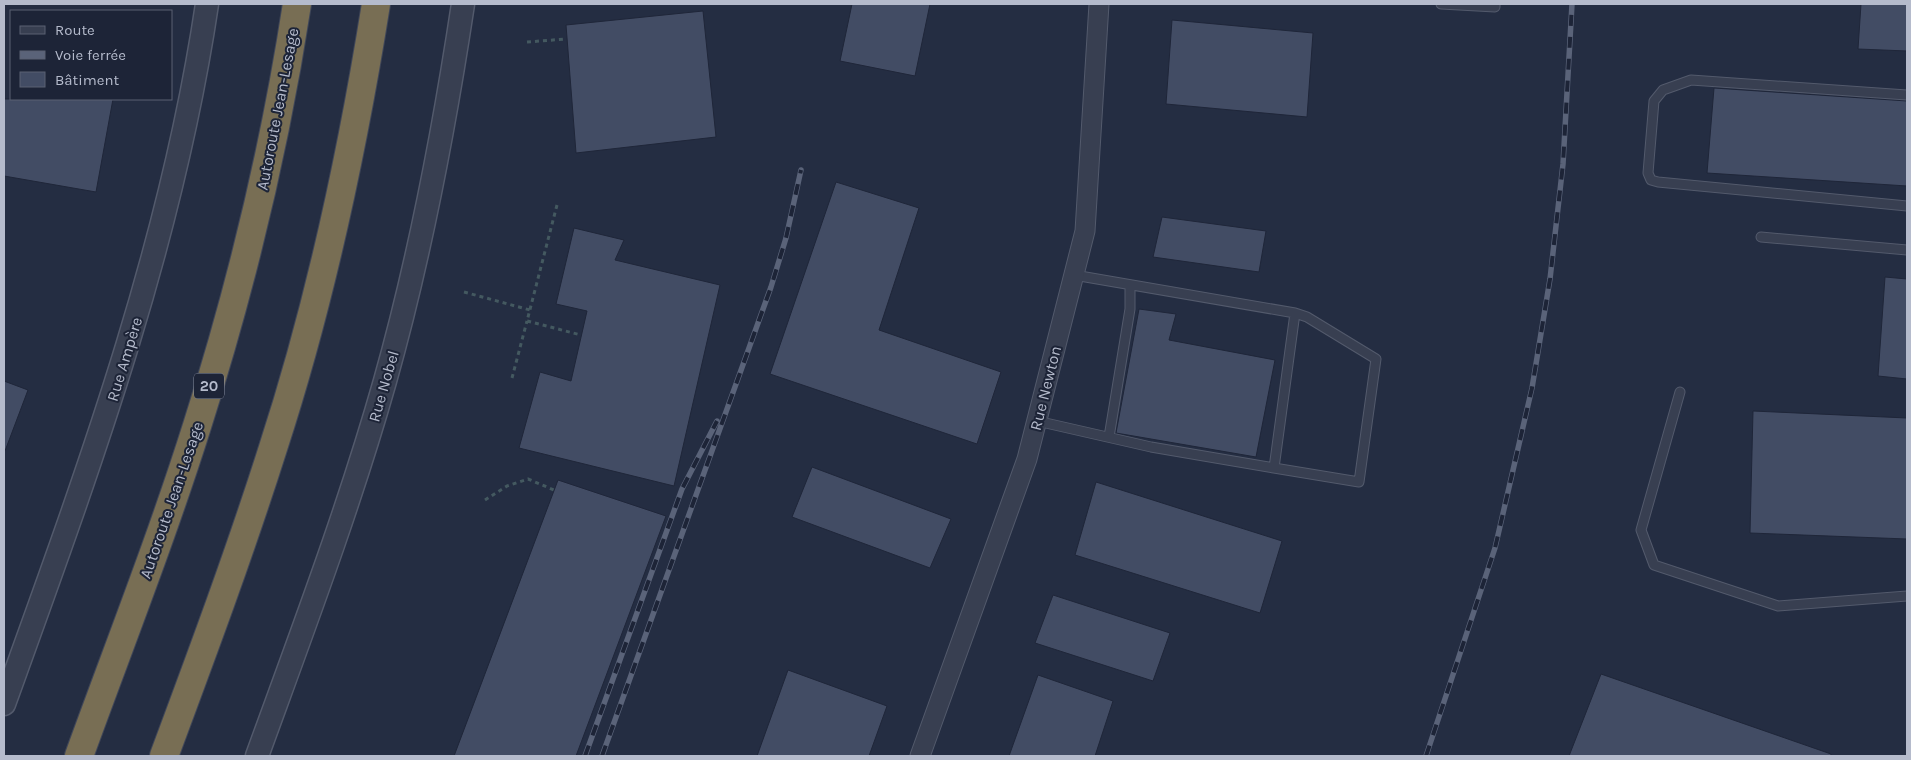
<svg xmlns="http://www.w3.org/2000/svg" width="1911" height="760" font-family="Karla,sans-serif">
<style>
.building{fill:#424c64;stroke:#1f2639}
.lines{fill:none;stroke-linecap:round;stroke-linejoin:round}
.service-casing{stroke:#535a6c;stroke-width:11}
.minor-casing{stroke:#535a6c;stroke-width:21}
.tertiary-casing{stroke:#535a6c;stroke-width:25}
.motorway-casing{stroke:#404759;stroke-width:30}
.path{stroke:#445960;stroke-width:3;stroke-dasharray:4 4;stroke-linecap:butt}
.service{stroke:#383f51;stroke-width:9}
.minor{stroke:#383f51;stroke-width:19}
.tertiary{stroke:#383f51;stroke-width:22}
.motorway{stroke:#786e54;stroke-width:28}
.rail-casing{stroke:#5a6379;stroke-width:5.5}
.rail{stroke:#1d2437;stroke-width:4;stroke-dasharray:11;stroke-linecap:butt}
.labels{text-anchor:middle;stroke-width:4;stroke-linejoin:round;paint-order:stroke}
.shield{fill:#1d2437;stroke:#878e9f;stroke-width:1}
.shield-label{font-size:15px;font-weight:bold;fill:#b5bbcc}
.street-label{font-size:16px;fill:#b5bbcc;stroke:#1d2437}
</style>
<rect width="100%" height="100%" fill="#242d42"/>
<path class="building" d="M852,4H930L915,76L840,61Z
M1861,4H1907V51L1858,49Z
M703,11L716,137L576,153L566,25Z
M1172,20L1313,33L1307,117L1166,104Z
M1714,88L1907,101V186L1707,173Z
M4,99H113L96,192L4,176Z
M836,182L919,208L879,330L1001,372L977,444L770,374Z
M1162,217L1266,231L1259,272L1153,257Z
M574,228L624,240L615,260L720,285L674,486L519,448L540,372L571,381L587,311L556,304Z
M1885,277L1907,279V379L1878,376Z
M1139,309L1176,314L1169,340L1275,360L1256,457L1116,433Z
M4,381L28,390L5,451H4Z
M1753,411L1907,418V539L1750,533Z
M812,467L951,519L930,568L792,517Z
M558,480L666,516L576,756H454Z
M1096,482L1282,541L1260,613L1075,555Z
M1053,595L1170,633L1153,681L1035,643Z
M788,670L887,706L869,756H757Z
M1601,674L1831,754V756H1569Z
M1038,675L1113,701L1095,756H1009Z"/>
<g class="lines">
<defs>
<path id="service" d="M1441,4L1495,7V4
M1907,95L1691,80L1663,90L1654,101L1648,173L1651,180L1658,182L1907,206
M1761,237L1907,250
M1074,275L1295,313L1307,317L1376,359L1359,482L1274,468
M1680,392L1641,530L1654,565L1778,606L1907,596
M1037,421L1151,447L1274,468L1295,313
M1109,437L1130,309V285"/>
<path id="minor" d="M920,756L1027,459L1085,231L1099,4"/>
<path id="tertiary" d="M4,704C87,474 171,247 207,4
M257,756C302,632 349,508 385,381C420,257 444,130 463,4"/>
<path id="motorway" d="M79,756C119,646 162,537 197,426C241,288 275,147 297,4
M164,756C202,654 240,552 273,448C320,304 352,154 376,4"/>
</defs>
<use href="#service" class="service-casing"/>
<use href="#minor" class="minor-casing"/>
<use href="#tertiary" class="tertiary-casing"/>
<use href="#motorway" class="motorway-casing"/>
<path class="path" d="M527,42L566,39
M557,205L527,321L581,335
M464,292L530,310
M512,378L527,321
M485,500L507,486L528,479L554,490"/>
<use href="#service" class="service"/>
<use href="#minor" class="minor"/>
<use href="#tertiary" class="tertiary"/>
<use href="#motorway" class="motorway"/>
<defs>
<path id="rail" d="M585,756L682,489L717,421
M602,756L771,287L786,238L801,170
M1426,756L1495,548L1532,388L1550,279L1563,164L1572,4"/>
</defs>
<use href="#rail" class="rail-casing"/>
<use href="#rail" class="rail"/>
</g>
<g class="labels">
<rect class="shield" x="194" y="373.5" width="30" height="25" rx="4"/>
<g class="shield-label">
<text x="209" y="391">20</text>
</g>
<g class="street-label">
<text transform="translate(277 109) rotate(-79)" y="6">Autoroute Jean-Lesage</text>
<text transform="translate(124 359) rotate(-73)" y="6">Rue Ampère</text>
<text transform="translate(383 386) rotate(-74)" y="6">Rue Nobel</text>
<text transform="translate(1045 388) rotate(-76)" y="6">Rue Newton</text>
<text transform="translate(171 500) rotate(-71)" y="6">Autoroute Jean-Lesage</text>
</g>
</g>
<rect width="1911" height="760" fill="none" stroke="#b5bbcc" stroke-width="10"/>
<rect x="10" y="10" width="162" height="90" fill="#1d2437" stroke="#5a6073"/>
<rect x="20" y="26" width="25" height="8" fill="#383f51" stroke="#5a6073"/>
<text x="55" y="35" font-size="15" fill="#b5bbcc">Route</text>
<rect x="20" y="51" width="25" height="8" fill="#5a6379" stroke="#5a6073"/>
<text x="55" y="60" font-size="15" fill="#b5bbcc">Voie ferrée</text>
<rect x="20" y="72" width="25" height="15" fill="#424c64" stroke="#5a6073"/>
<text x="55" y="85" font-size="15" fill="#b5bbcc">Bâtiment</text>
</svg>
